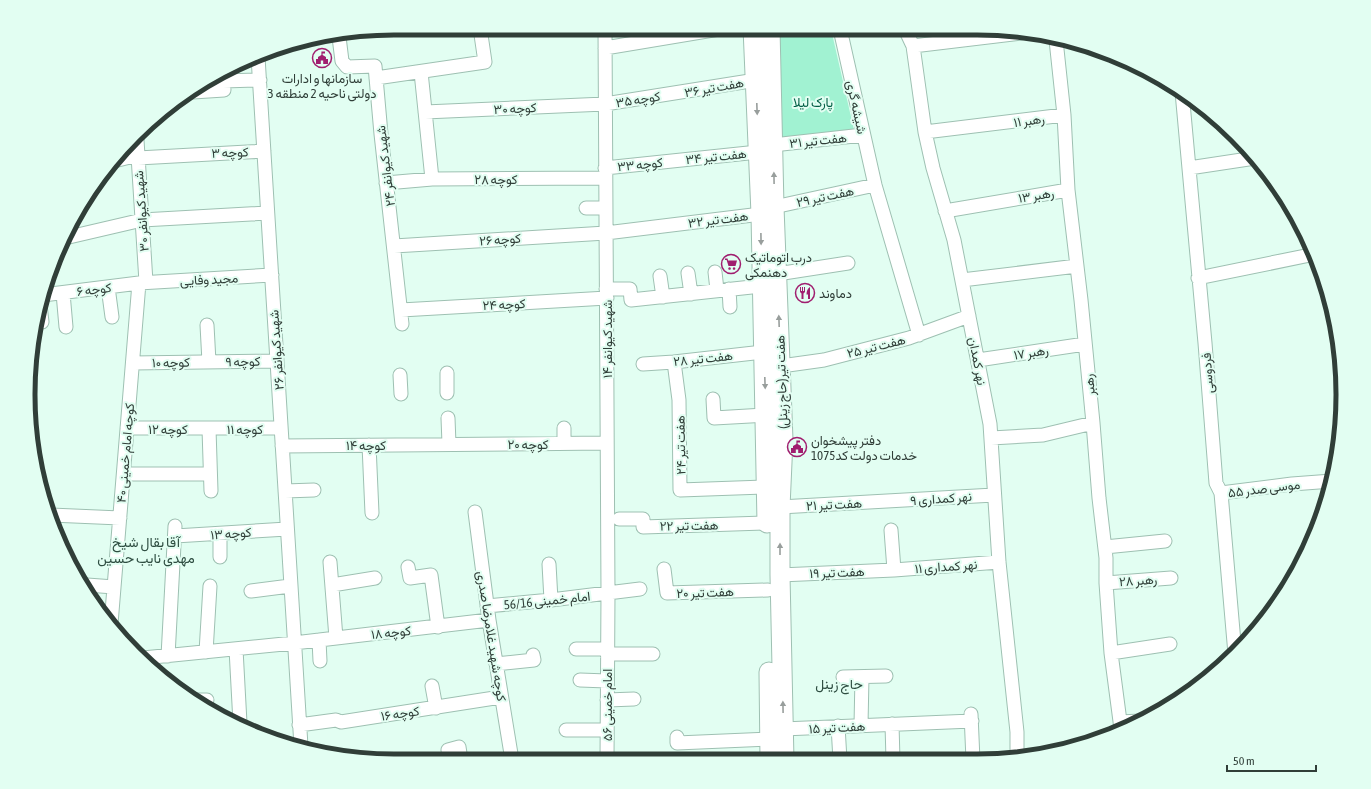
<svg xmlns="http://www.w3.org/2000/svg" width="1371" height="789" font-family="'Asap Condensed',Vazirmatn,sans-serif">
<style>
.green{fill:#a1f2d2}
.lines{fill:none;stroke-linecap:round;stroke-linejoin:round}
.minor-casing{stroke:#9ec0b2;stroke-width:15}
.secondary-casing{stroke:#9ec0b2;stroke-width:21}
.minor{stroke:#fff;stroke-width:13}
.secondary{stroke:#fff;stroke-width:19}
.oneway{fill:#989e9c}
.labels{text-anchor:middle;stroke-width:4;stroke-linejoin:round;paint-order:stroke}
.poi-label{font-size:13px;fill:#303e38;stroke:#e2fef2;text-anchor:start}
.street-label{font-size:13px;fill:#303e38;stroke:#e2fef2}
.park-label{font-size:13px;fill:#005d44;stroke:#e2fef2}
.neighbourhood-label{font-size:14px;fill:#2e4d41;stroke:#e2fef2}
.rim{fill:none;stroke:#303e38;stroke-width:5}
</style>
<rect width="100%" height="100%" fill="#e2fef2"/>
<path class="green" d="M778,29H831L854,130L780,142Z"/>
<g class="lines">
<defs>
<path id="minor" d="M605,28L608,593L607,760
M840,29L875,185L919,335
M905,29L913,46L925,132L933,168L954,240L990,424L999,562L1017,732V757
M339,37L342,61L347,67L375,66L381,134L402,324
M1056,40L1064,115L1068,190L1081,300L1093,423L1099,498L1106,558V583L1111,653L1121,729
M913,46L1021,33
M605,48L725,28
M258,57L301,746
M421,72L432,179
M376,78L485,62L480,28
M223,81L260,80
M193,92L224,90L222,77
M1182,92L1205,343L1216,483L1221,493L1235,654
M425,112L605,104L756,80
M925,132L1064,115
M137,140L146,282
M773,145L863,135
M138,158L264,151
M118,160L138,155
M605,168L758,152
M1189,168L1255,158
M386,183L432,179L605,178
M774,207L875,185
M586,208H605
M945,211L1068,190
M69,237L142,220L267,213
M394,246L606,233L761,214
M715,272L717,290
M688,273L691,294
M777,274L848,263
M660,276L663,297
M1198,278L1315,254
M962,280L1077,266
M108,287L112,317
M606,289H630L631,300L761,286
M729,289L730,307
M63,293L66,327
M43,295L139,283L272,275
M40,305L42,322
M401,310L607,298
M207,325L209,362
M978,360L1085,344
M674,362L679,400L680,490L767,487
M133,363L277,361
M643,364L674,362L763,352
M781,366L824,360L909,338L969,316
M447,373V393
M400,375L401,394
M713,399L714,418L766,415
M448,418L449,444
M127,428H281
M564,428V443
M209,429L211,491
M991,438L1043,435L1093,423
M369,445L372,513
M282,446L607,443
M124,474H210
M285,491L314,490
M1221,493L1292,484L1332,481
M780,507L994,495
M475,512L489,620L512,760
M51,515L120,518
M619,519H643V527L767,523
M891,530L894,570
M220,534V557
M175,536L287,529
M1105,547L1165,541
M330,562L336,638
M549,564L551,600
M408,567L410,578L431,575L438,627
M664,569L667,593L768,590
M780,575L894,570L999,562
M1106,583L1171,578
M87,585L114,587
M332,585L375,578
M251,591L290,586
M487,606L551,600L640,589
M111,624L139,283
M319,640L320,661
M236,649L240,723
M576,649H607
M206,652L210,586
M1111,653L1170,644
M607,654H653
M168,656L175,526
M143,658L294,643L489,620
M496,664L534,660L533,655
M843,677L886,676
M580,680L607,681
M432,686L436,708
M193,700H207
M607,700L634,699
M971,714L973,760
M1120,722L1140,721
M892,724L893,760
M299,725L336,720L341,722L501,697
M861,725L862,677
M838,726L840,760
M783,729L972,721
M566,730H607
M677,737V743L769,739
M448,750L459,747L461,760"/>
<path id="secondary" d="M753,28L761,214L767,523
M770,28L774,207L783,440L780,507V575L784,760
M769,672L770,760"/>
</defs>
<use href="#minor" class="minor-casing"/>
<use href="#secondary" class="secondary-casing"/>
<use href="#minor" class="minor"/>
<use href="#secondary" class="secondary"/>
</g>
<defs><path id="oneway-solid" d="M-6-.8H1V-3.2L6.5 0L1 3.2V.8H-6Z"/></defs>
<g class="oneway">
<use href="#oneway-solid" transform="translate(757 109) rotate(88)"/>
<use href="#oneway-solid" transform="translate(774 178) rotate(-91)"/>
<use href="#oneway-solid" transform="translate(761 239) rotate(89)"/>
<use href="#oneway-solid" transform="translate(779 321) rotate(-92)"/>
<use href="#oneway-solid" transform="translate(765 383) rotate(88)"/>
<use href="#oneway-solid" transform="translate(780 549) rotate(-90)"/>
<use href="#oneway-solid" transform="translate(783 707) rotate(-91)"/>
</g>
<defs>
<symbol id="civic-ring" viewBox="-11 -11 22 22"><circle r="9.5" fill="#e2fef2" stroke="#a01e6f" stroke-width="1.5"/><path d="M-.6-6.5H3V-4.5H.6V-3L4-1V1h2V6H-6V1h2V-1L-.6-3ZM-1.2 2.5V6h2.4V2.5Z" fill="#a01e6f"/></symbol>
<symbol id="supermarket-ring" viewBox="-11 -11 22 22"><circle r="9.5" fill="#e2fef2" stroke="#a01e6f" stroke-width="1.5"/><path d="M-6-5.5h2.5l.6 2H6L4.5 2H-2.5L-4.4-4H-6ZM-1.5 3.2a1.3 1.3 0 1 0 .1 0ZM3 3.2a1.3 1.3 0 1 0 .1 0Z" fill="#a01e6f"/></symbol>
<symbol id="restaurant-ring" viewBox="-11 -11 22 22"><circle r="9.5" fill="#e2fef2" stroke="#a01e6f" stroke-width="1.5"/><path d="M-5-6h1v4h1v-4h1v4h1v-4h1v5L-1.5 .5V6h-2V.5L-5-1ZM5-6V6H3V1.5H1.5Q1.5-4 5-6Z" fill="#a01e6f"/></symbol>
</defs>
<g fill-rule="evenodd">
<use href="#civic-ring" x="311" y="47" width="22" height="22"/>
<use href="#supermarket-ring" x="720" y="253" width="22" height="22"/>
<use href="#restaurant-ring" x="794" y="282" width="22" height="22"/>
<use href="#civic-ring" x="786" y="436" width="22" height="22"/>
</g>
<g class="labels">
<g class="poi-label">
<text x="322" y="83" text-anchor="middle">سازمانها و ادارات<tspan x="322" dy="15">دولتی ناحیه 2 منطقه 3</tspan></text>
<text x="745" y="262">درب اتوماتیک<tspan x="745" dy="15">دهنمکی</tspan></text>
<text x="819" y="298">دماوند</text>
<text x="811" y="445">دفتر پیشخوان<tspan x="811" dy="15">خدمات دولت کد1075</tspan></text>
</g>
<g class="street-label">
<text transform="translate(714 87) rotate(-10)" y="5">هفت تیر ۳۶</text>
<text transform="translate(638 99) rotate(-9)" y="5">کوچه ۳۵</text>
<text transform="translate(857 107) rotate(78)" y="5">شیشه گری</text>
<text transform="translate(515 108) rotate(-3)" y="5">کوچه ۳۰</text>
<text transform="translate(1029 120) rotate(-8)" y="5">رهبر ۱۱</text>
<text transform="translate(818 140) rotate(-6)" y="5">هفت تیر ۳۱</text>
<text transform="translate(230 152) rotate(-2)" y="5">کوچه ۳</text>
<text transform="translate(716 156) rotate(-6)" y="5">هفت تیر ۳۴</text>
<text transform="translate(640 164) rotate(-6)" y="5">کوچه ۳۳</text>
<text transform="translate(385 166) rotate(-97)" y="5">شهید کیوانفر ۲۴</text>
<text x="496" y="184">کوچه ۲۸</text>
<text transform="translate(1036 195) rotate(-9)" y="5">رهبر ۱۳</text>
<text transform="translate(825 196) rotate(-12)" y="5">هفت تیر ۲۹</text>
<text transform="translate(141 211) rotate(-94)" y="5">شهید کیوانفر ۳۰</text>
<text transform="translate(718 219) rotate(-7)" y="5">هفت تیر ۳۲</text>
<text transform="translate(500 239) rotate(-4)" y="5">کوچه ۲۶</text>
<text transform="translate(209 279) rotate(-3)" y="5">مجید وفایی</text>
<text transform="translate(94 289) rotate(-7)" y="5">کوچه ۶</text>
<text transform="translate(504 304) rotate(-3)" y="5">کوچه ۲۴</text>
<text transform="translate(607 339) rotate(-90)" y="5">شهید کیوانفر ۱۴</text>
<text transform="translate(876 346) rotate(-14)" y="5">هفت تیر ۲۵</text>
<text transform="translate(276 350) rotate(-94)" y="5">شهید کیوانفر ۲۶</text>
<text transform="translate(1031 352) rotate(-9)" y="5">رهبر ۱۷</text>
<text transform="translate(703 358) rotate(-6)" y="5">هفت تیر ۲۸</text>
<text transform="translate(243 361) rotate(-1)" y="5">کوچه ۹</text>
<text transform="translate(978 361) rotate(79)" y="5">نهر کمدان</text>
<text transform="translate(171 362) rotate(-1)" y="5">کوچه ۱۰</text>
<text transform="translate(1207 373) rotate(-94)" y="5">فردوسی</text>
<text transform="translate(781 382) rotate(-92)" y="5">هفت تیر(حاج زینل)</text>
<text transform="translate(1089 385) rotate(-96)" y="5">رهبر</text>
<text x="168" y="434">کوچه ۱۲</text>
<text x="245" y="434">کوچه ۱۱</text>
<text x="528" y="449">کوچه ۲۰</text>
<text x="366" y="450">کوچه ۱۴</text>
<text transform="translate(680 445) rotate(-91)" y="5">هفت تیر ۲۴</text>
<text transform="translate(125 453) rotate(-85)" y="5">کوچه امام خمینی ۴۰</text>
<text transform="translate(1264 488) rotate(-7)" y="5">موسی صدر ۵۵</text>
<text transform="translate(941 498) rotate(-4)" y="5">نهر کمداری ۹</text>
<text transform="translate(834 504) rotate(-3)" y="5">هفت تیر ۲۱</text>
<text transform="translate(689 525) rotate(-1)" y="5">هفت تیر ۲۲</text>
<text transform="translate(231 533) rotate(-4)" y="5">کوچه ۱۳</text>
<text transform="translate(946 566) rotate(-4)" y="5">نهر کمداری ۱۱</text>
<text transform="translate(837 572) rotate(-2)" y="5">هفت تیر ۱۹</text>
<text transform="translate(1138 580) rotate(-4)" y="5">رهبر ۲۸</text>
<text transform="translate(705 592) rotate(-2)" y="5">هفت تیر ۲۰</text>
<text transform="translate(547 600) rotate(-6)" y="5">امام خمینی 56/16</text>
<text transform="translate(391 632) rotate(-6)" y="5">کوچه ۱۸</text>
<text transform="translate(492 636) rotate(81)" y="5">کوچه شهید غلامرضا صدری</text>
<text transform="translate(607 705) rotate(-90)" y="5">امام خمینی ۵۶</text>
<text transform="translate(400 713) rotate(-8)" y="5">کوچه ۱۶</text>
<text transform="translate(837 727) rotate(-3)" y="5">هفت تیر ۱۵</text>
</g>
<g class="park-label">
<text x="813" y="107">پارک لیلا</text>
</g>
<g class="neighbourhood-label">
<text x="146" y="547">آقا بقال شیخ<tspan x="146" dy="16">مهدی نایب حسین</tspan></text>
<text x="839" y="689">حاج زینل</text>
</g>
</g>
<path d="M0 0H1371V789H0ZM394 35H977A359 359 0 0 1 1336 394V395A359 359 0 0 1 977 754H394A359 359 0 0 1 35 395V394A359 359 0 0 1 394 35Z" fill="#e2fef2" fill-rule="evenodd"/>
<path class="rim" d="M394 35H977A359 359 0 0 1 1336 394V395A359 359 0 0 1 977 754H394A359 359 0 0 1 35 395V394A359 359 0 0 1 394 35Z"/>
<path d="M1227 765v6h89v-6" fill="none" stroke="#303e38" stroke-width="2"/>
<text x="1233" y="765" font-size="12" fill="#303e38" stroke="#e2fef2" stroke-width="3" paint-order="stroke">50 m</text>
</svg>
